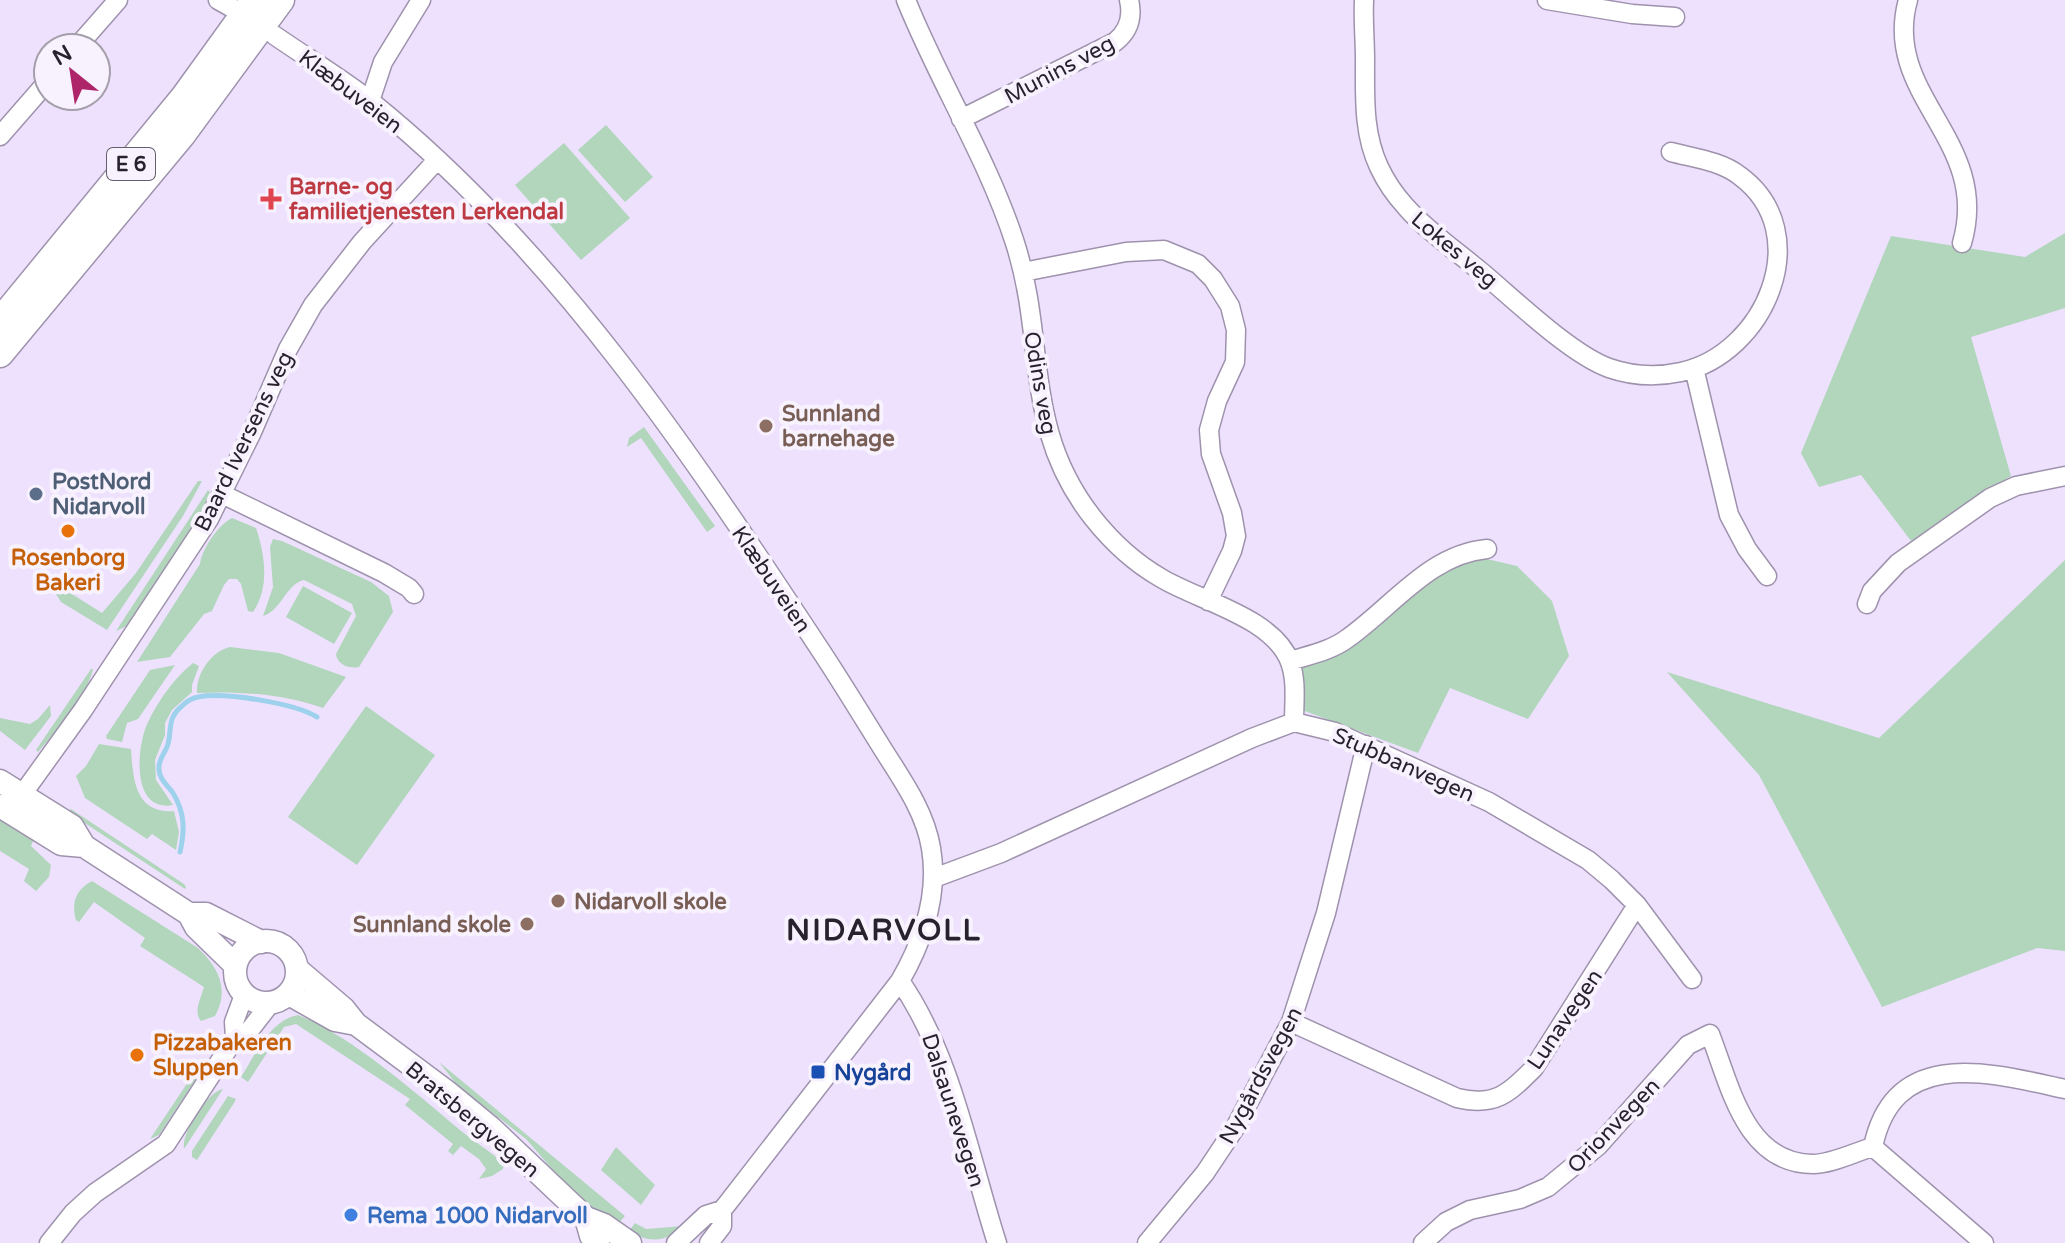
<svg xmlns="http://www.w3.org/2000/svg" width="2065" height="1243" font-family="'Varela Round',sans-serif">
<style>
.green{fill:#b1d6bc}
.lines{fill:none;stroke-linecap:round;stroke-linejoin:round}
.stream{stroke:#9dd1ec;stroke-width:5}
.minor-casing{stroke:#9e92ad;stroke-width:21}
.major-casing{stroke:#9e92ad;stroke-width:25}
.highway-casing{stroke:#9e92ad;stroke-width:29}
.minor{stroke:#fff;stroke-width:18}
.major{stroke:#fff;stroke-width:22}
.highway{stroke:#fff;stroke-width:26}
.health-dot{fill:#e0444e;stroke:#f7f2fe;stroke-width:3}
.education-dot{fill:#8d6e63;stroke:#f7f2fe;stroke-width:3}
.service-dot{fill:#5c6f8a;stroke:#f7f2fe;stroke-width:3}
.food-dot{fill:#e8710a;stroke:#f7f2fe;stroke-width:3}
.transit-dot{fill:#1a4fb4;stroke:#f7f2fe;stroke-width:3}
.shop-dot{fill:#3f7fe0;stroke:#f7f2fe;stroke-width:3}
.labels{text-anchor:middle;stroke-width:8;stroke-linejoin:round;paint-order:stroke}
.shield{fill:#f7f2fe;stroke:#65606c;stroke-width:2}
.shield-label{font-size:20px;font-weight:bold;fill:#27222d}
.street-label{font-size:22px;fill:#27222d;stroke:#f7f2fe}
.health-label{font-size:22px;font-weight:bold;fill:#be3a42;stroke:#f7f2fe;text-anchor:start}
.education-label{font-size:22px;font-weight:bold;fill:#785e54;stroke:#f7f2fe;text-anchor:start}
.service-label{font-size:22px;font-weight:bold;fill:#4e5e75;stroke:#f7f2fe;text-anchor:start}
.food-label{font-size:22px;font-weight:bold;fill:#c56008;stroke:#f7f2fe}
.transit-label{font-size:22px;font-weight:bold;fill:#164399;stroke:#f7f2fe;text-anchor:start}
.shop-label{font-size:22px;font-weight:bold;fill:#366cbe;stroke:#f7f2fe;text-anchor:start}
.district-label{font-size:30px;font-weight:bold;letter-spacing:2px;fill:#27222d;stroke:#f7f2fe}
</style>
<rect width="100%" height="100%" fill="#eee1fe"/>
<path class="green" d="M606,125L653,177L625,202L578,150Z
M564,143L630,218L581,260L515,185Z
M2065,233V308L1971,337L2011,476L1911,541L1861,475L1819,487L1801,453L1891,236L2025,257Z
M644,427L715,526L707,532L641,438L627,447L629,438Z
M198,481H202L183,516L107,630L61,602L56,594L61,587L102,613L136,573Z
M208,490L213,496L202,514L127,626L116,631Z
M232,518L256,528C265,555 270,587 253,612L248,611L241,584L237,579H229L224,585L212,611L204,614L170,657L137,662L200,564C202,549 218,525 232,518Z
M273,539L282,541L371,582L389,596L393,612L359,667C350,669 337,665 336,654L356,616L352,604L304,580C286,584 282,610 263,616L273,587L270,547Z
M1470,555L1517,566L1552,601L1569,656L1528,719L1450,688L1418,753L1302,710L1300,660L1432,571Z
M2065,560V951L2037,948L1882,1007L1759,775L1667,672L1879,738Z
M303,586L352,613L334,644L286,617Z
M230,647L279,653L346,677L323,708C283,694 239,691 197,693C196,673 212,651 230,647Z
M193,663L199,666L192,685V692L172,710L165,723V735L155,760L156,780L173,805C131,813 136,747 148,722C158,701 175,677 193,663Z
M175,665L138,719L127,723L122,742L107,739L106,736L150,670Z
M91,669H93C87,696 57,730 38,752L36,750Z
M50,705L51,716L25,750L0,731V718L30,724L38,719Z
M366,706L435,755L357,865L288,817Z
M99,744L131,749C133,779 135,814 174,811L179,832L176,850L152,834L147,839L85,798L76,776L86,766Z
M71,809L184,884L186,887L185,889L68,812Z
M0,818L34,839L31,846L51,865L49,877L36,891L24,881L29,869L0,851Z
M92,881L198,948C218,967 230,989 215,1016L201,1021C193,1012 201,998 204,987L140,946L145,938L94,902L79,922L76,920C71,903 76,889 92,881Z
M298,1015C350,1035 416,1093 460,1130C474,1142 491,1151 504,1164L503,1169L492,1176L479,1179L486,1169L479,1159L461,1146L453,1155L448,1151L453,1144L405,1105L410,1099L296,1024L284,1027L248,1082L241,1077C255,1055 270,1020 298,1015Z
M439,1062L625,1216L618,1224L602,1216L572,1192L526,1139L457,1085Z
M196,1070H202L159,1135L150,1139Z
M223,1089L184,1149C181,1133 207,1092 223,1089Z
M228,1096L236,1099L234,1103L197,1160L192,1157V1151Z
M616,1147L655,1185L641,1205L601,1170Z
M635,1223L646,1229L683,1226C666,1243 648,1243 629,1231Z"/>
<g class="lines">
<path class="stream" d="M180,852C185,830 185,813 173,793C167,785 158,778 159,767C159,758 166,752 168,744C172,729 167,718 182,706C186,702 192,698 198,697C225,692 294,703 317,717"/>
<defs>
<path id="minor" d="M218,0L234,9
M906,0C939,82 988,159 1015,243C1047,343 1022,428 1093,518C1112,542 1135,563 1161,578C1199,601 1273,617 1290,662C1297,681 1294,702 1294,722
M1364,0C1363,20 1365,40 1365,60C1365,97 1363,133 1379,167C1386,182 1395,195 1406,207C1427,231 1455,250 1479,270C1513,298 1570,354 1609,368C1632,376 1658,377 1681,372C1765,354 1817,233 1740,176C1721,161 1694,158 1671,152
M1547,0L1632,14L1675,17
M1908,0C1881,96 1992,140 1962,243
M274,35C307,58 343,79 374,104C558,253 694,458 823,654C844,686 864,719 884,751C903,781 925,812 931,848C939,895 923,941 900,981L727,1204L722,1210L706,1215L676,1243
M76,48L118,0
M370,101L383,62L421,0
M961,119L1115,42C1129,31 1133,17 1129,0
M0,136L48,81
M1023,272L1126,252L1164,250L1198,264L1213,279L1230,306L1236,330L1235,362L1217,401L1209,430L1211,454L1232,513L1236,536L1232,551L1208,601
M1694,368L1729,515L1747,549L1767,576
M222,494L384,573L409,588L414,594
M1867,604L1872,591L1898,563L1990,498L2016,486L2065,476
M1290,661C1309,655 1331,651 1348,638C1393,606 1430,554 1487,549
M16,803L83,710L209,519L252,432L288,349L313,305L362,242L437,160
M934,878L1001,853L1252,738L1294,722L1335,732L1489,802L1588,860L1612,880L1637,905L1692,979
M900,981C952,1056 969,1156 997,1243
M1291,1022L1457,1098C1495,1107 1508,1094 1534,1068L1637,905
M235,1038L234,1022L244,995
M1873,1147C1894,1045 1991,1073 2065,1089
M1873,1147L1984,1243
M49,1243L73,1213L95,1193L166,1144L235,1038L249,1031L270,1004
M709,1243L722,1226V1210
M1147,1243L1205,1173L1235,1128L1291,1022L1326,913L1366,745
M1423,1243L1446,1222L1470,1210L1520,1199L1548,1187L1598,1146L1688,1045L1710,1034C1730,1085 1745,1164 1813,1164C1832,1164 1855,1152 1873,1147"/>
<path id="major" d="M0,781L72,826L84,846L189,914L196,927L235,965
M0,806L61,844L84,846
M189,914H206L261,942
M235 972a31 31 0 1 1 62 0a31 31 0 1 1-62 0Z
M297,969L344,1009L356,1024L446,1091L491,1128L586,1218L604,1225L630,1243
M289,994L335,1020L356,1024
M586,1218L591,1236L598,1243"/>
<path id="highway" d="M0,321L184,97L254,0
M0,354L182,135L281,0"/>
</defs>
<use href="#minor" class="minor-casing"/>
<use href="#major" class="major-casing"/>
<use href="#highway" class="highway-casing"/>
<use href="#minor" class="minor"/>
<use href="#major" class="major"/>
<use href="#highway" class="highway"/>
</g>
<path class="health-dot" d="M267 187h8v8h8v8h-8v8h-8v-8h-8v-8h8z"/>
<g class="education-dot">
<circle cx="766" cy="426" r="8"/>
<circle cx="558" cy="901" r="8"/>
<circle cx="527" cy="924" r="8"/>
</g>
<circle class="service-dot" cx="36" cy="494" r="8"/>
<g class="food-dot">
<circle cx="68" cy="531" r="8"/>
<circle cx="137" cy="1055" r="8"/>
</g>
<rect class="transit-dot" x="810" y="1064" width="16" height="16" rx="4"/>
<circle class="shop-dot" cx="351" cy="1215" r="8"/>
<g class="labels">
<rect class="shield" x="107" y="148" width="48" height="32" rx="6"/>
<g class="shield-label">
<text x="131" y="171">E 6</text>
</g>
<g class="street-label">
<text transform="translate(1059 69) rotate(-28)" y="8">Munins veg</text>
<text transform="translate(351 91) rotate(37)" y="8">Klæbuveien</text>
<text transform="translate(1455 249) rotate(40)" y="8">Lokes veg</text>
<text transform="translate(1041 383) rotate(80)" y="8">Odins veg</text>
<text transform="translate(243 441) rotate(-64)" y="8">Baard Iversens veg</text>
<text transform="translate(772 579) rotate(56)" y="8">Klæbuveien</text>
<text transform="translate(1404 764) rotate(24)" y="8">Stubbanvegen</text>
<text transform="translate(1564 1019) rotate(-56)" y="8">Lunavegen</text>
<text transform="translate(1260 1075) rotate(-62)" y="8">Nygårdsvegen</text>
<text transform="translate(954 1110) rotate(72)" y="8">Dalsaunevegen</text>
<text transform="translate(473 1119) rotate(40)" y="8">Bratsbergvegen</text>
<text transform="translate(1613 1125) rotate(-46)" y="8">Orionvegen</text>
</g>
<g class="health-label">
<text x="289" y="194">Barne- og<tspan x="289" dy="25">familietjenesten Lerkendal</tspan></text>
</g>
<g class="education-label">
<text x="782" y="421">Sunnland<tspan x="782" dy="25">barnehage</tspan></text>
<text x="574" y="909">Nidarvoll skole</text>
<text x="511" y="932" text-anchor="end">Sunnland skole</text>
</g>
<g class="service-label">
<text x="52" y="489">PostNord<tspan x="52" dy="25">Nidarvoll</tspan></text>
</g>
<g class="food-label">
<text x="68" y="565">Rosenborg<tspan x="68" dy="25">Bakeri</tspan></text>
<text x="153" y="1050" text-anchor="start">Pizzabakeren<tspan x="153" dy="25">Sluppen</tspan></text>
</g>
<g class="transit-label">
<text x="834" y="1080">Nygård</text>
</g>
<g class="shop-label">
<text x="367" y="1223">Rema 1000 Nidarvoll</text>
</g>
<g class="district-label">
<text x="884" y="940">NIDARVOLL</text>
</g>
</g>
<g transform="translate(72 72) rotate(330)"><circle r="38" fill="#f7f2fe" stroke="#a49faa" stroke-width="2"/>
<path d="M0-6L14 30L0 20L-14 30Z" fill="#ae2669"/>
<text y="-12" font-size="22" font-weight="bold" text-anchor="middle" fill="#27222d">N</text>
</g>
</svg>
